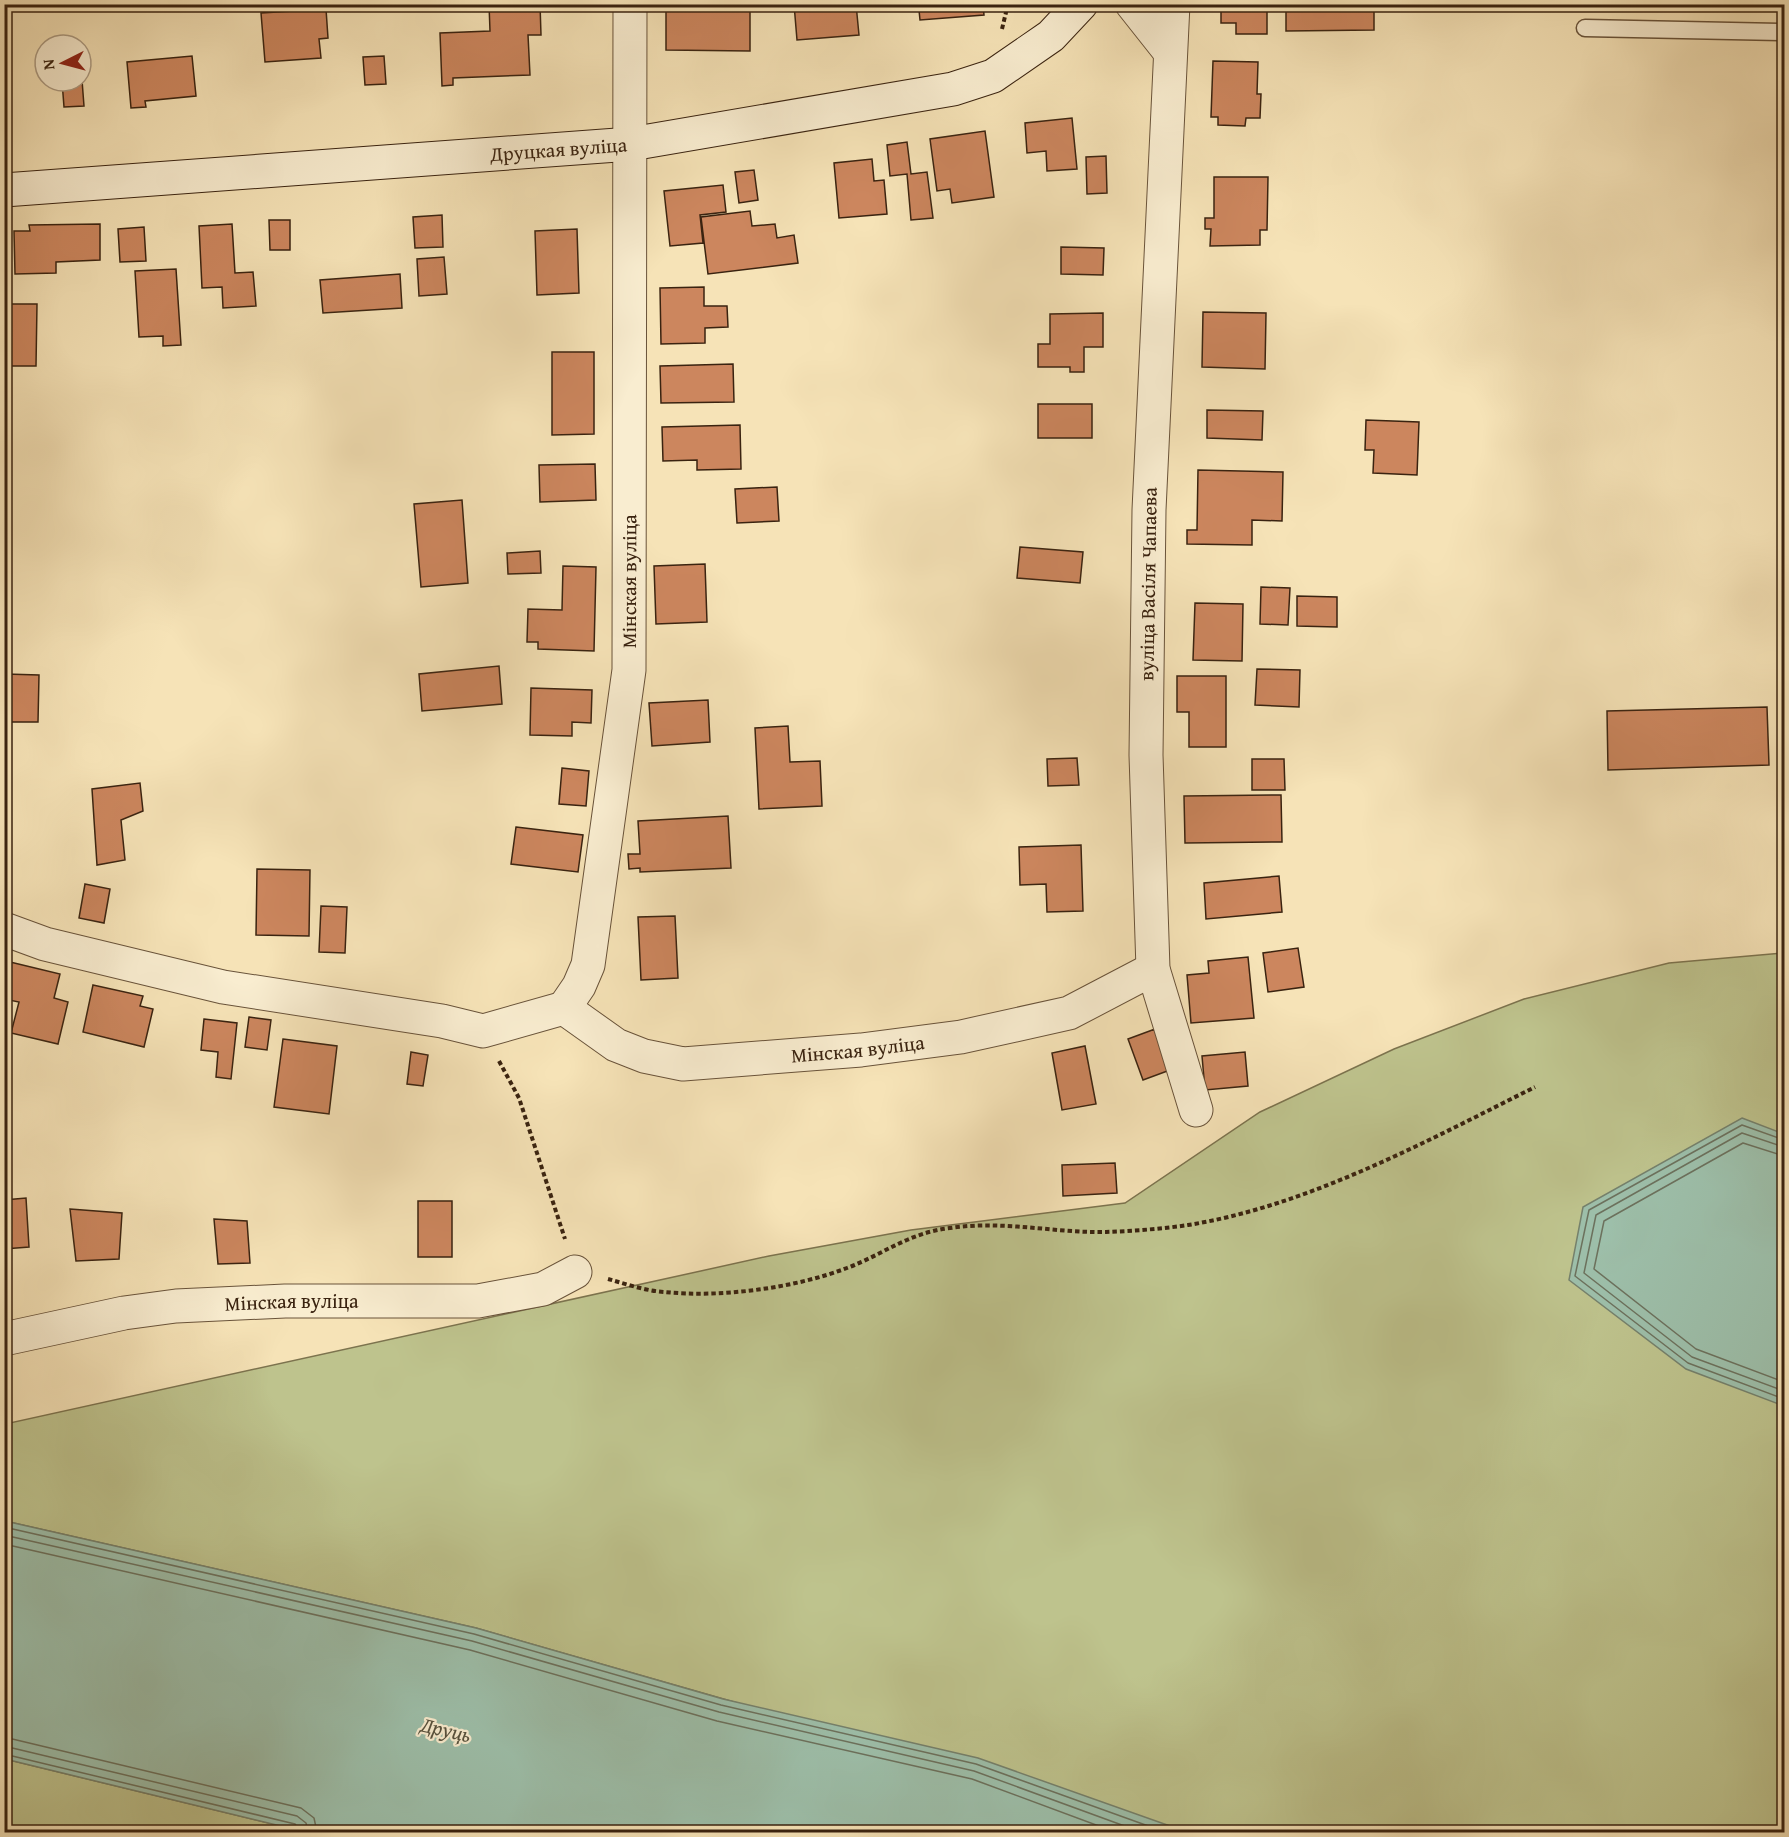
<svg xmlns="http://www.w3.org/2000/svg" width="1789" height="1837" font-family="'Gentium Book Plus',serif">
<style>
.green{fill:#bec38d;stroke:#7c734e;stroke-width:1.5}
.water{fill:#9dbfaa;stroke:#75816c;stroke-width:1.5}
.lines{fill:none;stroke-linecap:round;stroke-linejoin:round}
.shore{stroke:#6c715d;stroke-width:1.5}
.building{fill:#cc865e;stroke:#3a2310;stroke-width:1.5}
.lane-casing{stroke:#69533a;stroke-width:19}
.street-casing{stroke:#69533a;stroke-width:35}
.secondary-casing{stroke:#3a2310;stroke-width:35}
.path{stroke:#3a2310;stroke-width:4;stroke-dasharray:4.5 3;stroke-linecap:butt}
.lane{stroke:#f9edd0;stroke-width:16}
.street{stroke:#f9edd0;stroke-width:33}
.secondary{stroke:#f9edd0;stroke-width:33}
.labels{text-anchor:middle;stroke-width:4.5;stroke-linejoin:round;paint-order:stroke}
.street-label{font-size:20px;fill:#3a2310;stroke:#f9edd0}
.water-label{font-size:21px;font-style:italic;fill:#58523e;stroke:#f9edd0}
</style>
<rect width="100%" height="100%" fill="#f6e3b7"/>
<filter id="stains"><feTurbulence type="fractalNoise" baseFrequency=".00333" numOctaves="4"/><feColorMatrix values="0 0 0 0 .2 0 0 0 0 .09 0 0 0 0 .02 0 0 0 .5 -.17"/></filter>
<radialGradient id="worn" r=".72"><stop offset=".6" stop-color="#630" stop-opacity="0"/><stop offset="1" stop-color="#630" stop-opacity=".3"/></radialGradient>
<path class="green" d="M1784,953V1832H1187L476,1628L5,1521V1424L769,1256L911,1230L1125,1203L1260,1112L1394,1049L1524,999L1669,963Z
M5,1759L305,1832H5Z"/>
<path class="water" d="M1742,1118L1784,1134V1406L1686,1369L1569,1280L1583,1207Z
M5,1521L476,1628L723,1699L978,1758L1187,1832H305L5,1759Z"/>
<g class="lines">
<path class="shore" d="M1784,1140L1742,1125L1589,1210L1575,1276L1688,1363L1784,1399
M1784,1147L1742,1133L1596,1215L1584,1273L1692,1357L1784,1391
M1784,1156L1743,1143L1604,1221L1594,1269L1696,1349L1784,1382
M4,1527L474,1634L721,1705L976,1764L1165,1832
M4,1535L472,1641L719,1712L974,1771L1141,1832
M4,1544L470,1650L717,1721L972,1779L1115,1832
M4,1737L301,1808L314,1818L317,1832
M4,1746L297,1816L306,1823L308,1832
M4,1754L295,1824L301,1832"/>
</g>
<path class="building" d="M489,4H540L541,35H528L530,75L453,78V85L442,86L440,33L490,31Z
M666,4H750V51L666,50Z
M794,4H856L859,35L797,40Z
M912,4H983L984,15L920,20L919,10L913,11Z
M1221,4H1267V34H1236V23H1221Z
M1286,4H1374V30L1286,31Z
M326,9L328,38L319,39L321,58L265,62L261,13Z
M192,56L196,96L145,101L146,107L131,108L127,62Z
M384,56L386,84L365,85L363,57Z
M1213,61L1258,62L1257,94H1261L1260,118H1246L1245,126L1218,125V117H1211Z
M81,67L84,106L64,107L62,81H81Z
M1072,118L1077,169L1047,171L1046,151L1027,153L1025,123Z
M985,131L994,197L952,203L950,189L937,191L930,139Z
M907,142L911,174L927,172L933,218L911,220L907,174L890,176L887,145Z
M1106,156L1107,193L1087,194L1086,157Z
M872,159L874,181L884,180L887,214L839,218L834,163Z
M754,170L758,200L739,203L735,172Z
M1214,177H1268L1267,230H1260V245L1210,246L1211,229H1205V218H1214Z
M723,185L726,212L700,215L703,243L670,246L664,191Z
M750,211L752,226L775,224L777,238L794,235L798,263L708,274L701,217Z
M442,215L443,247L415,248L413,217Z
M269,220H290V250H270Z
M100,224V260L56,262V273L15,274L14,231H30L29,225Z
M232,224L235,273L253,272L256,306L223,308L222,287L202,288L199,226Z
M144,227L146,261L120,262L118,229Z
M577,229L579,293L537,295L535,231Z
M1061,247L1104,248L1103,275L1061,274Z
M444,257L447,294L419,296L417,259Z
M176,269L181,345L163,346V336L139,337L135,271Z
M400,274L402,308L323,313L320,280Z
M704,287V306H727L728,327L705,328V343L661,344L660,288Z
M4,304H37L36,366H4Z
M1203,312L1266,313L1265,369L1202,367Z
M1103,313V347H1084V372H1070V367H1038V344H1050V314Z
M552,352H594V434L552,435Z
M733,364L734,402L661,403L660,366Z
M1038,404H1092V438H1038Z
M1207,410L1263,411L1262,440L1207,438Z
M1366,420L1419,422L1417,475L1373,473L1374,450H1365Z
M740,425L741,469L697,470V460L663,461L662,427Z
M595,464L596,500L540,502L539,465Z
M1198,470L1283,472L1282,521L1252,520V545L1187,544V530H1197Z
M777,487L779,521L737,523L735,489Z
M462,500L468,583L421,587L414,504Z
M1020,547L1083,552L1080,583L1017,578Z
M540,551L541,573L508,574L507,553Z
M705,564L707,622L656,624L654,566Z
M563,566L596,567L594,651L538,649V642H527L528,609L562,610Z
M1261,587L1290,588L1288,625L1260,624Z
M1297,596L1337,597V627L1297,626Z
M1195,603L1243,604L1242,661L1193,660Z
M499,666L502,704L422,711L419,674Z
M1257,669L1300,670L1299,707L1255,705Z
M5,674L39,675L38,722H5Z
M1177,676H1226V747H1189V712H1177Z
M531,688L592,690L591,723L572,722V736L530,735Z
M708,700L710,742L652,746L649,703Z
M1767,707L1769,765L1608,770L1607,711Z
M788,726L790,762L820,761L822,806L759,809L755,728Z
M1077,758L1079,785L1048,786L1047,759Z
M1252,759H1284L1285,790H1252Z
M562,768L589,771L586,806L559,804Z
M140,783L143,811L121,820L125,860L97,865L92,789Z
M1281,795L1282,842L1185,843L1184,796Z
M728,816L731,868L640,872V868L629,869L628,854H640L638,821Z
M516,827L583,835L578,872L511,864Z
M1081,845L1083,911L1047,912L1046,884L1020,885L1019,847Z
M257,869L310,870L309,936L256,935Z
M1279,876L1282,912L1206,919L1204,883Z
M85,884L110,889L104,923L79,918Z
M321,906L347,907L345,953L319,952Z
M675,916L678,978L641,980L638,917Z
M1298,948L1304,987L1268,992L1263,953Z
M1248,957L1254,1018L1191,1023L1187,975L1209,973L1208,961Z
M6,961L60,974L54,998L68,1002L58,1044L11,1033L19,1002L4,999Z
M93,985L143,996L140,1006L153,1009L144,1047L83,1032Z
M249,1017L271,1020L267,1050L245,1047Z
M204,1019L237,1023L231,1079L216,1077L218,1052L201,1050Z
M1155,1029L1170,1070L1143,1080L1128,1039Z
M283,1039L337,1046L329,1114L274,1107Z
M1085,1046L1096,1104L1062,1110L1052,1053Z
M411,1052L428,1055L423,1086L407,1084Z
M1245,1052L1248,1086L1205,1090L1202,1056Z
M1115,1163L1117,1193L1063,1196L1062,1165Z
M26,1198L29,1247L4,1249V1200Z
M418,1201H452V1257H418Z
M70,1209L122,1213L119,1259L76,1261Z
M214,1219L247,1221L250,1263L218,1264Z"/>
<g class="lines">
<defs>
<path id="lane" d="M1585,28L1784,32"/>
<g id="street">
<path d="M1132,4L1170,52"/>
<path d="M1173,4L1149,510L1146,755L1153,969L1196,1110"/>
<path id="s1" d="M4,929L45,944L223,987L442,1021L483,1031L564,1008L616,1045L644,1056L683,1064L861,1050L961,1037L1069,1013L1153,969"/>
<path id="s2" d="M564,1008L579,986L588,965L629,670L630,4"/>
<path id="s3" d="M4,1339L124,1313L176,1306L285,1301H478L543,1289L575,1272"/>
</g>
<g id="secondary">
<path id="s4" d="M4,190L631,144L953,89L993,76L1051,36L1081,4"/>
</g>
</defs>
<use href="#lane" class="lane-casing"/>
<use href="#street" class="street-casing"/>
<use href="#secondary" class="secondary-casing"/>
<path class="path" d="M1002,29L1008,4
M499,1061L519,1098L565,1239
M608,1279C626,1284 646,1291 665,1292C720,1298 795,1288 847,1268C884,1254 908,1233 950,1228C1003,1220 1053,1233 1106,1232C1132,1231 1162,1229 1188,1225C1308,1206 1427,1141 1535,1087"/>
<use href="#lane" class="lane"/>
<use href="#street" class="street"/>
<use href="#secondary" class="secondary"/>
</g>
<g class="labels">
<g class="street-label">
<text dy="7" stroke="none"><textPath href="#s4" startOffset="556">Друцкая вуліца</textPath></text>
<text dy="7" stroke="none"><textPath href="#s2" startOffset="436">Мінская вуліца</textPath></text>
<text transform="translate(1148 584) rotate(-89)" y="7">вуліца Васіля Чапаева</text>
<text dy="7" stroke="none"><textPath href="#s1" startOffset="884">Мінская вуліца</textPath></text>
<text dy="7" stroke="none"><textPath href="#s3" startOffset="291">Мінская вуліца</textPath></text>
</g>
<g class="water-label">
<text transform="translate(446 1730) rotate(13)" y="7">Друць</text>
</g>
</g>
<rect width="1789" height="1837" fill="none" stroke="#f6e3b7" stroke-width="24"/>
<rect x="6" y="6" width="1777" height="1825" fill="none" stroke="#3a2310" stroke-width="3"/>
<rect x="12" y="12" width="1765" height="1813" fill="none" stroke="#3a2310" stroke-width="1.5"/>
<g transform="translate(63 63) rotate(264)"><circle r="28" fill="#f9edd0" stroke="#ad9c83" stroke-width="1.5"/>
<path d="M0-4.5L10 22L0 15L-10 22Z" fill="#8f2418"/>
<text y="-9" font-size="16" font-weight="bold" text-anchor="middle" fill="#3a2310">N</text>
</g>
<rect width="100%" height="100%" filter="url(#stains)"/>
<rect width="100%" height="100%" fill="url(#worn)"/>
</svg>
